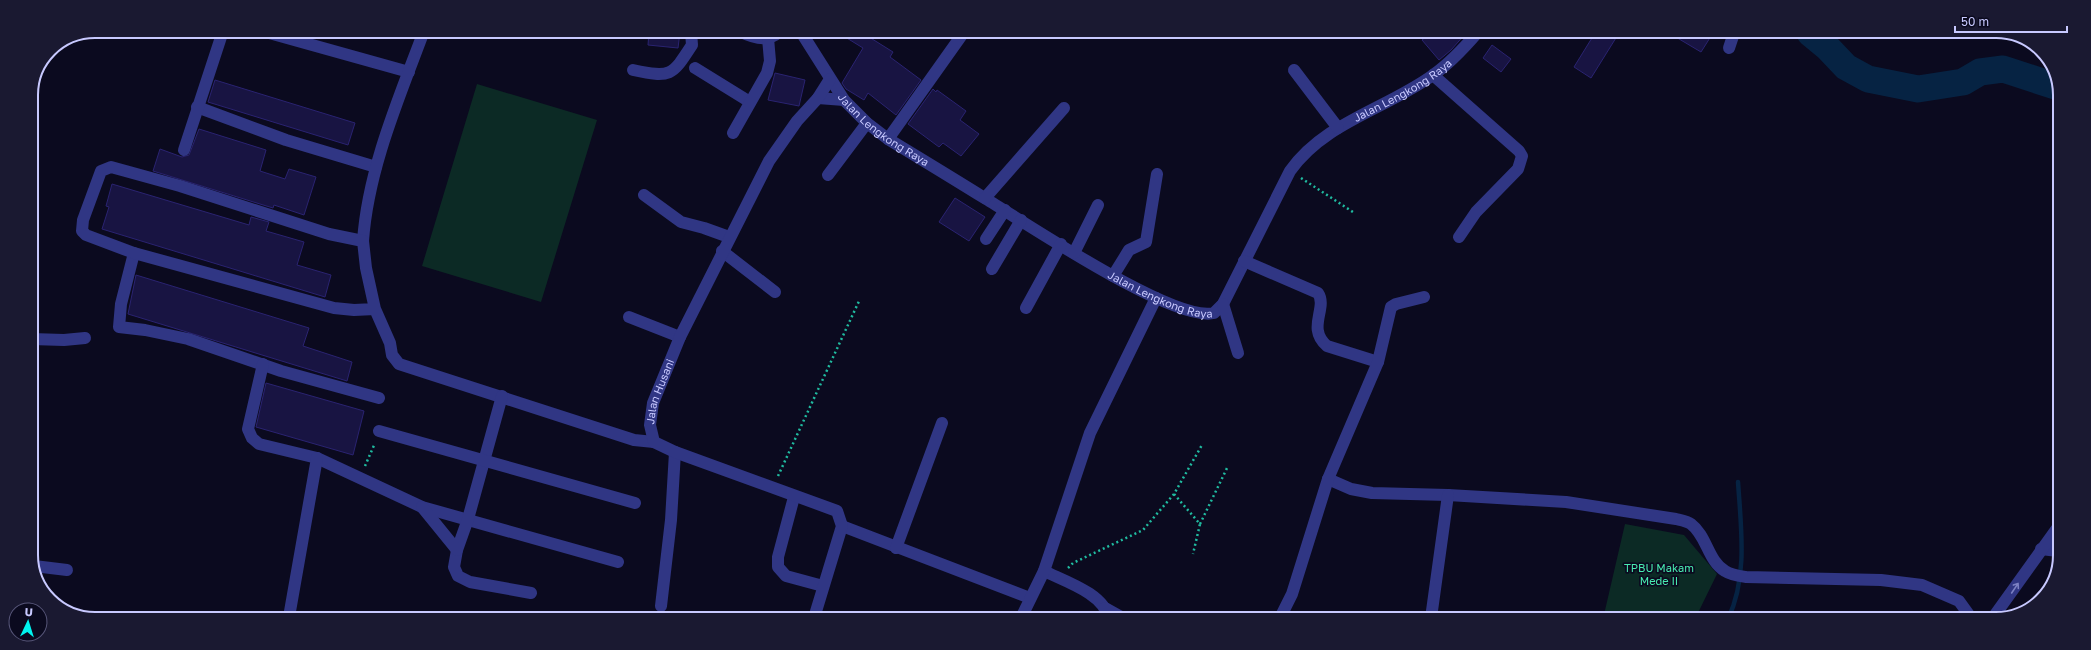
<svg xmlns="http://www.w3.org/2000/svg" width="2091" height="650" font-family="'Golos Text',sans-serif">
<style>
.green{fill:#0c2a25}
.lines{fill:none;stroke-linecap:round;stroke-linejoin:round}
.stream{stroke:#062343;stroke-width:4.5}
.river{stroke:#062343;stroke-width:27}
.building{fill:#181442;stroke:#2a2371}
.path{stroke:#20bba0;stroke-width:2.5;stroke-dasharray:2 3;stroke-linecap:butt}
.minor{stroke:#303684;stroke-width:12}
.oneway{stroke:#7c80c2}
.labels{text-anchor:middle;stroke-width:3.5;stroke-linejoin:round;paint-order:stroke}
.street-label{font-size:11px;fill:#c8c9ff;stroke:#0b0a1f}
.park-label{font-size:11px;fill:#48ebb0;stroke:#0b0a1f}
.rim{fill:none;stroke:#c8c9ff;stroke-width:2}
</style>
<rect width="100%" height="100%" fill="#0b0a1f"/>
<path class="green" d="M477,84L597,120L541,302L422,266Z
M1625,524L1684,535L1717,574L1695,619H1603Z"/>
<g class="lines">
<path class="stream" d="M1728,619C1748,577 1741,527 1738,482"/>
<path class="river" d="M1810,33L1827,47L1846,67L1868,79L1918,89L1963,82L1980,72L2003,69L2058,87"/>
</g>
<path class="building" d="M649,32H680L678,48L648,45Z
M837,32H872L869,37L893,52L890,57L921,80L896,115L868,93L864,100L846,89L842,83L863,48Z
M1431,33H1466L1451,50L1439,60L1422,40Z
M1595,33H1619L1591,78L1574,67Z
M1669,33H1713L1701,52Z
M1492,45L1511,59L1501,72L1483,58Z
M775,73L805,80L799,106L768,100Z
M215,80L355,123L348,145L208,102Z
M933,89L936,92L937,90L966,111L960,120L979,134L961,156L943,143L939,147L908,124Z
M199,129L266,150L260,171L285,179L289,169L316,177L304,215L274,205L273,208L153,171L160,149L182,157L189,155Z
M112,184L249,225L251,217L269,222L266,231L304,242L297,265L331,275L325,297L102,229L109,207L106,206Z
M955,198L985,217L969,241L939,222Z
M136,275L309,328L303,346L352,362L347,381L128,314Z
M266,383L364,411L353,455L256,427Z"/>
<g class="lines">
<path class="path" d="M1301,178L1353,212
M365,466L375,443
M778,476L860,299
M1174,494L1200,524L1193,554
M1200,524L1228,466
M1068,568L1073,563L1143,530L1174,494L1202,445"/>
<g class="minor">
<path d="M262,31L409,72"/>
<path d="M741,32C753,38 768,42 779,32"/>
<path id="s1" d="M801,32L844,100L867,123L888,139C921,159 954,179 986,199C1026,223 1174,323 1214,313L1223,304L1290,171C1325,122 1386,109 1433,75C1449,64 1464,48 1477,33"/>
<path d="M1729,48L1734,33"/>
<path d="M695,68L750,102"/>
<path d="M633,70C671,78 672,76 692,45L691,32"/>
<path d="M1294,70L1338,128"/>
<path d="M1433,75L1519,151L1522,156L1518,169L1476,212L1459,237"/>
<path d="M818,98L844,100"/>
<path d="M197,107L286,140L376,167"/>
<path d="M733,133L767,73L770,61L768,38"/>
<path d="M888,139L964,32"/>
<path d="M184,150L223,31"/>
<path d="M828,175L867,123"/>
<path d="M644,195L681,222L704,228L729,237"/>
<path d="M985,198L1064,108"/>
<path d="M986,239L1005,210"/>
<path d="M363,241C368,169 399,98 424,31"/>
<path d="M722,251L775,292"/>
<path d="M134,253L121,304L119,327L145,330L188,339L281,371L379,398"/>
<path d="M1074,253L1098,205"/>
<path d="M1244,261L1318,293C1328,308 1306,328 1327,346L1378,362"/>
<path d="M992,269L1021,220"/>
<path d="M1113,276L1129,250L1146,242L1157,174"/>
<path d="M1223,304L1238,353"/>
<path d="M1026,308L1061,244"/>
<path d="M375,309L366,268L363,241L329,234L180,186L111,167L101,171L83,220L82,231L86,235L134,253L334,308L354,310L375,309L390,343L392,355L399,364L634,440L654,442"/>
<path d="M629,317L680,337"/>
<path d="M31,339L64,340L85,338"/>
<path d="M263,364L248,429L252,438L259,444L317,458L422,507L618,562"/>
<path d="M502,396L468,519L457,550L454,567L458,576L470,582L531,593"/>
<path d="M379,431L635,503"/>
<path d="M1328,479L1351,489L1372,493L1448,495L1566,502L1676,519C1680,520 1687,521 1691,524C1707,536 1708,561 1725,571C1731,575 1739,576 1746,577L1881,580L1922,585L1959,601L1972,619"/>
<path d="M794,497L778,557V567L786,576L823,586"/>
<path d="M422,507L457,550"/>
<path d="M842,526L1030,598"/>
<path d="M896,548L942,423"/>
<path d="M2041,549L2058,551"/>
<path d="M34,566L67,570"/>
<path d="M1044,571C1064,581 1105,594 1108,618"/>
<path d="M661,606L671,520L675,452"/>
<path d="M1105,608L1123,618"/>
<path d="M289,617L317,458"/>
<path id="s2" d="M814,618L842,526L837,511L675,452L654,442L650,425L653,403L680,337L769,161L797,121L818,98L830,79"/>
<path d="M1021,618L1044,571L1090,433L1156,298"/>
<path d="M1280,618L1292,594L1328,479L1378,362L1391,307L1396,304L1424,297"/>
<path d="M1431,618L1448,495"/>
<path d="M1992,619L2058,527"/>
</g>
</g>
<defs><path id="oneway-shaft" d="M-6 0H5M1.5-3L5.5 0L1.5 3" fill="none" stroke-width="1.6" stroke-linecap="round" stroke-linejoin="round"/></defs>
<use class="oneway" href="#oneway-shaft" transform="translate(2015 588) rotate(-56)"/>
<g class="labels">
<g class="street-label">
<text dy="4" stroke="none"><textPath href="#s1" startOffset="813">Jalan Lengkong Raya</textPath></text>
<text dy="4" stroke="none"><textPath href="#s1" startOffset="130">Jalan Lengkong Raya</textPath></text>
<text dy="4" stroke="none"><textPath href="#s1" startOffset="454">Jalan Lengkong Raya</textPath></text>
<text dy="4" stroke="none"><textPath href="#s2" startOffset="360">Jalan Husani</textPath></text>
</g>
<g class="park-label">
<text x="1659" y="572">TPBU Makam<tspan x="1659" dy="13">Mede II</tspan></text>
</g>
</g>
<path d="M0 0H2091V650H0ZM95 38H1996A57 57 0 0 1 2053 95V555A57 57 0 0 1 1996 612H95A57 57 0 0 1 38 555V95A57 57 0 0 1 95 38Z" fill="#1a1931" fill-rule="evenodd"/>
<path class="rim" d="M95 38H1996A57 57 0 0 1 2053 95V555A57 57 0 0 1 1996 612H95A57 57 0 0 1 38 555V95A57 57 0 0 1 95 38Z"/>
<g transform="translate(28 622) rotate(4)"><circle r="19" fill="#0b0a1f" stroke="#575679"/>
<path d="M0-3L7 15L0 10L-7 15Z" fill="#00f3ef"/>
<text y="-6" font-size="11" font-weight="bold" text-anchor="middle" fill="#c8c9ff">U</text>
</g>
<path d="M1955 26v6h112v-6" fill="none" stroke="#c8c9ff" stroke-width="2"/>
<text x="1961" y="26" font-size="12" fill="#c8c9ff" stroke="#0b0a1f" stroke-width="3" paint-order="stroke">50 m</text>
</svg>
